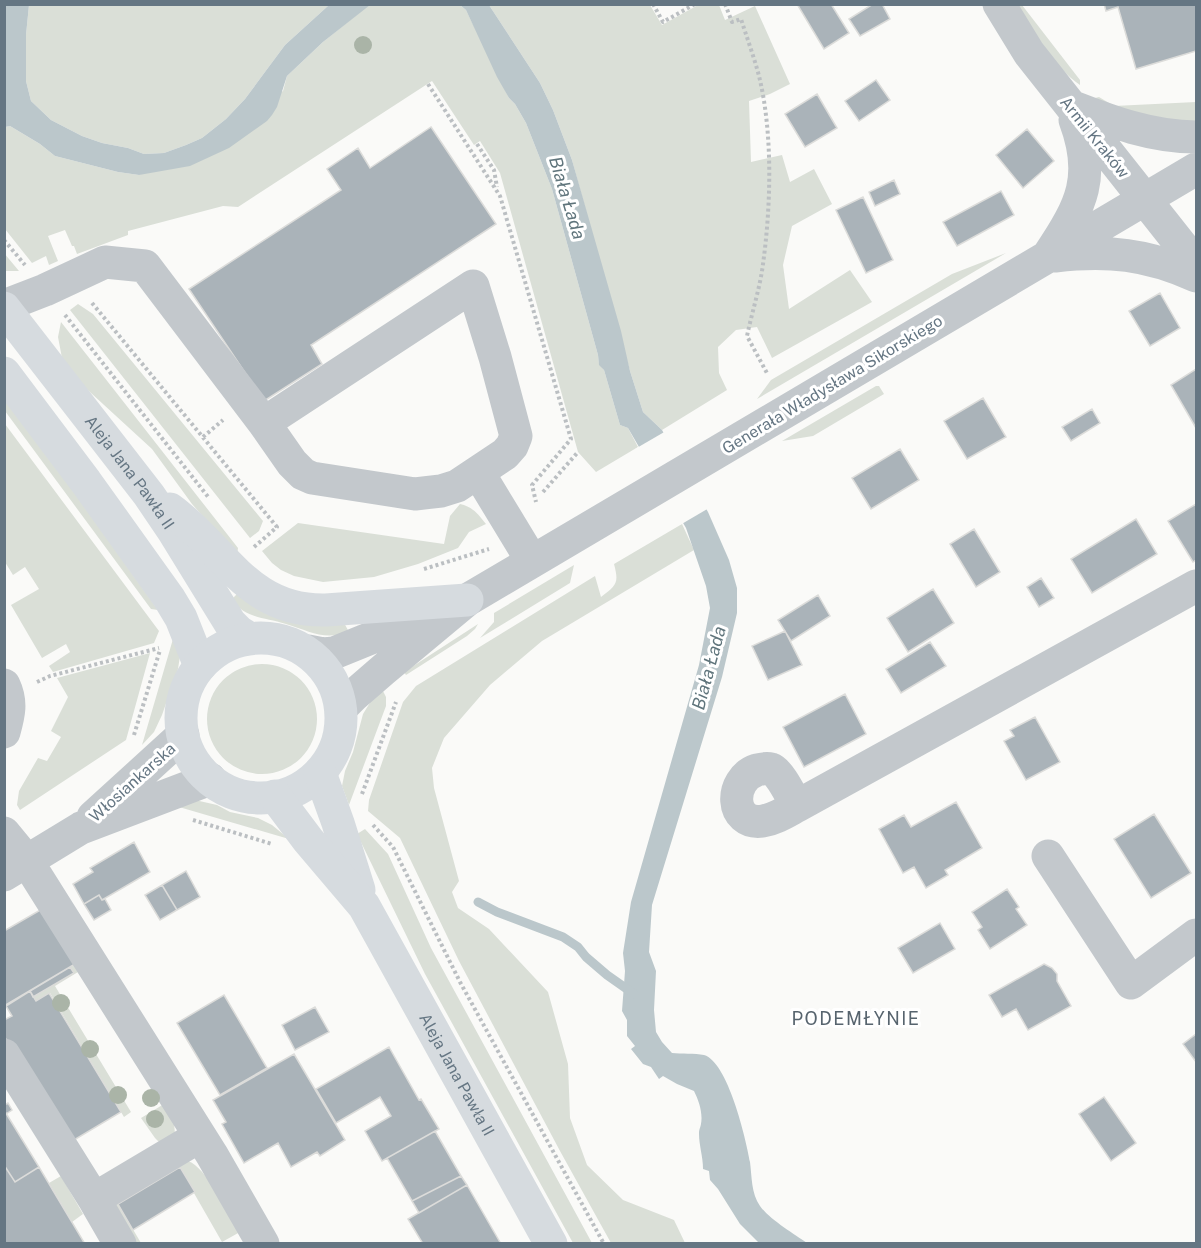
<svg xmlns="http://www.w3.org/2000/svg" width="1201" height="1248" font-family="'Public Sans',sans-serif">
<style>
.green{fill:#dadfd7}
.water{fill:#bbc7cb}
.pier{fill:#fafaf8}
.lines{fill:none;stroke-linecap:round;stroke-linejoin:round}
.stream{stroke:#bbc7cb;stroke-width:9}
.building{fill:#aab3b9;stroke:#dcdcda;stroke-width:1.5}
.path{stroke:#bbbfc2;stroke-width:4;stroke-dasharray:3 3;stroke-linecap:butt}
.minor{stroke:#c3c8cc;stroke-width:33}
.major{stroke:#d6dbdf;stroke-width:33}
.tree{fill:#aab4a7}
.labels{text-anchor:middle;stroke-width:6;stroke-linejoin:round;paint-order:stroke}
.street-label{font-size:16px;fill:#657683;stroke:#fff}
.water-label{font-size:18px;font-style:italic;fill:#60757c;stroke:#fff}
.neighbourhood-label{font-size:18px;letter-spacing:1.5px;fill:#57646e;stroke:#fff}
</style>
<rect width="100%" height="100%" fill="#fafaf8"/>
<path class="green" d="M370,4L460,5L466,10L509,98L515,104L526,123L552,189L598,355L599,364L604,370L620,425L628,428L638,447L596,472L578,452L500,173L480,141L474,145L432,81L238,207L223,206L128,231V235L77,254L74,246H72L65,230L48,236L58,261L49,265L46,256L32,263L5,229L4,127L10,126L40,144L55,156L118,172L139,175L283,91L287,76L323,42Z
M29,5H329L285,45L245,99L226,119L202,138L186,145L164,153L144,154L128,148L102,143L82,136L51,120L31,101L26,81V35Z
M489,5H650L662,25L698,5H719L725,20L755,6L790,84L770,94L749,101L751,162L782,155L790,182L814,169L832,204L792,226L783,265L789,309L850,270L872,302L772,358L757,327L736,330L718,347L719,373L727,390L662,430L643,412L630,371L572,160L553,110L540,83Z
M1017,5H1022L1080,80V85C1055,68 1033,30 1017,5Z
M1099,97L1114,106L1196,102V122C1161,126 1125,114 1095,98Z
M4,253L19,271H5Z
M1006,253L757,399L771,380L952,274Z
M78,304L93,314L263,521L259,531L250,538L70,310Z
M61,322L238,548L237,555L192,504L152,449L79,382L62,358L58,337Z
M876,386H879L884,394L813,436L782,441Z
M4,394L158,610L151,609L5,411Z
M5,424L159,631L154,643L53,672L49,666L70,652L66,644L42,658L11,605L39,589L25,567L13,575L5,562Z
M460,504C473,507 478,514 486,524L469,532L458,548L418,564L374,577L323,582L294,576L281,570L272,563L262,551L298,523L444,544L450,516Z
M682,524L694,550L542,641L490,685L444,738L432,768L434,788L459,881L452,892L458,908L489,929L548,992L568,1064L570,1118L587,1165L623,1200L674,1220L685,1243H611L560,1151L459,961L400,838L368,811L369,800L403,702L416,686L595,576L601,597C617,585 619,583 614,564Z
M574,565L570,583L480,638L494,622V613Z
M239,592L343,621L349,632C323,641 310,631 286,624C264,617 247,619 231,600Z
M478,624L475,629L467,636L406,675L404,672Z
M173,639L180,656L178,669L162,715L154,732L142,745Z
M150,653L126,740L20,810L17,805L19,791L38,758L47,761L61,737L51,731L68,697L57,678Z
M207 719a55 55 0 1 1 110 0a55 55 0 1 1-110 0Z
M382,689L386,697V706L349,805L342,786L345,771L353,752L363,714L371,701Z
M195,800L217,805L230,812L258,818L272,825L289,839L179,807Z
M365,829L388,854L431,948L592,1243H573L425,974L357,834Z
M75,964L78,972L55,986L131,1112L124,1117L50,993L36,1001L33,997L74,973L70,967Z
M164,1104L174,1123L175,1134L160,1143L155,1138L141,1118Z
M188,1161C206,1167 229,1214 240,1232L222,1242L179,1167L118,1204L141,1243H129L110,1206Z
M61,1176L83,1214L72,1222L49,1183Z"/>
<path class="water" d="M4,5H29L26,35V81L31,101L51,120L82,136L102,143L128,148L144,154L164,153L186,145L202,138L226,119L245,99L285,45L329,5H370L323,42L287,76L277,107L272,115L267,121L229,148L190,166L139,175L118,172L55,156L40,144L10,126L5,127Z
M460,5H489L540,83L553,110L572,160L621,331L630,371L643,412L662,430L708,512L729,560L737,588V613L722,677L652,905L649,952L656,971L654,1010L656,1032L662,1042L672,1053C681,1054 695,1053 704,1055C728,1062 746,1139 750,1162C752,1177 751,1193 760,1206C769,1219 794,1234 807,1243H759L740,1224L718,1189L710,1180L709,1171L703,1169C703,1157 699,1145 699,1134C699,1129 700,1129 701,1124C703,1113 699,1101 694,1091L677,1084L663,1076L659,1079L651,1067L643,1064L631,1049L635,1046L627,1036V1020L622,1011L625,971L623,953L631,902L699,665L710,608L706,586L686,528L628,428L620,425L604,370L599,365L598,355L552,189L526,123L515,104L509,98L497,77L466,10Z"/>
<path class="pier" d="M666,431L709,508L680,525L635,449Z"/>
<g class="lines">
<path class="stream" d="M478,902L497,912L563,937L578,947L586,957L607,975L634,994"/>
</g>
<path class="building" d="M797,4H831L849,33L824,49Z
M873,4H882L890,19L860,36L849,19Z
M1104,4H1196V51L1136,69L1118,7L1106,11Z
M876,80L890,100L859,121L845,101Z
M817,94L837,128L805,147L785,114Z
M431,127L496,224L311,345L322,364L264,401L189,289L341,190L327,169L358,148L370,168Z
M1027,129L1054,161L1023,188L996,155Z
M894,180L900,194L875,206L869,192Z
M1001,191L1014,215L957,246L943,222Z
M863,197L893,260L866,273L836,210Z
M1160,293L1180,328L1150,346L1129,311Z
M1196,369V428L1171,385Z
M983,398L1006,437L967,459L944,421Z
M1092,409L1100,423L1071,441L1062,427Z
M900,449L919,480L871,509L852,478Z
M1196,504V560L1193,562L1168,521Z
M1136,519L1157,554L1092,593L1071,559Z
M974,529L1000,572L976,587L950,544Z
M1041,578L1054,598L1039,607L1027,587Z
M933,589L954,623L908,652L887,618Z
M818,595L830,616L791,641L778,620Z
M785,631L802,665L768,680L752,646Z
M930,642L946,666L901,693L886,669Z
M845,694L866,734L804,767L783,727Z
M1035,717L1060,762L1026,780L1004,741L1014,736L1010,730Z
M956,802L982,848L945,870L948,875L926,888L914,867L903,873L879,829L904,815L911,827Z
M1154,814L1191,873L1151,898L1114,839Z
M134,842L150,872L102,900L99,895L84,904L73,884L93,872L90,868Z
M186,871L200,897L177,910L162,885Z
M162,885L177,910L160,920L145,895Z
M1007,889L1019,907L1016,909L1027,925L990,949L978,930L982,927L972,912Z
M99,895L102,900L105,899L111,910L94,920L84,904Z
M42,909L75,964L4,1006V931Z
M940,923L955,949L913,973L898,948Z
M1044,964L1052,968L1057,974V981L1071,1006L1028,1030L1016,1009L1002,1017L989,995Z
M70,967L74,973L33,997L30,991Z
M30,991L36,1001L49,993L121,1112L69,1143L4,1036V1020L12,1016L6,1006Z
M224,995L267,1068L220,1095L177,1023Z
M315,1007L329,1032L295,1050L282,1025Z
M1196,1034V1062L1183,1044Z
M389,1047L419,1100L421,1099L439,1129L382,1161L365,1131L391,1116L380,1097L336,1123L316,1089Z
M294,1054L345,1140L320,1156L317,1152L291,1167L278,1143L244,1163L222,1124L226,1122L213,1100Z
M1104,1097L1136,1143L1111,1161L1079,1114Z
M8,1103L12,1110L6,1114L4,1110V1105Z
M4,1110L39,1167L15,1182L4,1165Z
M435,1131L461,1176L412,1201L387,1158Z
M4,1165L15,1182L39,1167L85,1244H4Z
M180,1167L195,1192L133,1230L118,1204Z
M461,1176L467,1185L419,1213L412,1201Z
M467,1185L501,1244H423L408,1219Z"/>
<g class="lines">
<path class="path" d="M653,4L663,22L695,4
M725,4L732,22L741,19C747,38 754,57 759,76C773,133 771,206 763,264C760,288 752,312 747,336L768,375
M428,84L500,196L571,439L532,485L536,502
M477,144L494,170L497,187
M4,240L25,265
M92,303L277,527L253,548
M65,315L209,498
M203,437L223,420
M543,492L578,452
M424,569L489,549
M37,682L50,676L159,648
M134,735L160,650
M362,794L396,702
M193,820L272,844
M373,825L393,847L460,982L604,1244"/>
<path class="minor" d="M999,4L1029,53L1196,264
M1071,106C1112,122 1152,137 1196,137
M1050,253C1082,205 1096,176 1075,120
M1055,256C1108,250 1147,254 1196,276
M473,286L495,357L516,436L512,446L505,454L457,486L441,491L415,494L312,478L303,474L292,463L264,423Z
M4,306L45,290L105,262L145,266L264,423
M478,472L532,561
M308,651L323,654L334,653L440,610
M4,685C12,702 9,714 4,732
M341,708L353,696L383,670L467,600L1196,169
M797,806C792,798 780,772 771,769C767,768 761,769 757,770C729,779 729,826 763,821C775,819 786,812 797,806L1196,586
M93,817L183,735
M4,833L27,861L212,1155L263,1244
M1048,856L1131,983L1196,935
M4,875L81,828L210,779
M4,1055L94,1199
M120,1244L94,1199L200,1136"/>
<g class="major">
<path id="s1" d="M4,308L149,495L174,532L230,623L239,632L249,638"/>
<path d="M4,373L86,482L169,598L181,618L200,666"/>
<path d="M170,509C225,549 247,612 326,610L467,600"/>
<circle cx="261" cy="718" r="80"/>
<path d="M320,773L338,823L359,890"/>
<path id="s2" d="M275,796L308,840L364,906L551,1244"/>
</g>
</g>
<g class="tree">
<circle cx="363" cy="45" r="9"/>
<circle cx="61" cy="1003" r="9"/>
<circle cx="90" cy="1049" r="9"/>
<circle cx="118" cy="1095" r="9"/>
<circle cx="151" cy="1098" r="9"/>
<circle cx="155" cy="1119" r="9"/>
</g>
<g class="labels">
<g class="street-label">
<text transform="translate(1095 137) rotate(51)" y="6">Armii Kraków</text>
<text transform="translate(832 384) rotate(-31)" y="6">Generała Władysława Sikorskiego</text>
<text dy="6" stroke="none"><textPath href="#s1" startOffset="207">Aleja Jana Pawła II</textPath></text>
<text transform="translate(132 782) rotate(-42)" y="6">Włosiankarska</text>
<text dy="6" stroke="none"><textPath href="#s2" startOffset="334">Aleja Jana Pawła II</textPath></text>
</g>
<g class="water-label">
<text transform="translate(567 198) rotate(73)" y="6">Biała Łada</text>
<text transform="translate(709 668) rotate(-75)" y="6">Biała Łada</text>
</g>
<g class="neighbourhood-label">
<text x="856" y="1025">PODEMŁYNIE</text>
</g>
</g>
<rect width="1201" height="1248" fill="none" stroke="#657683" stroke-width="12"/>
</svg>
